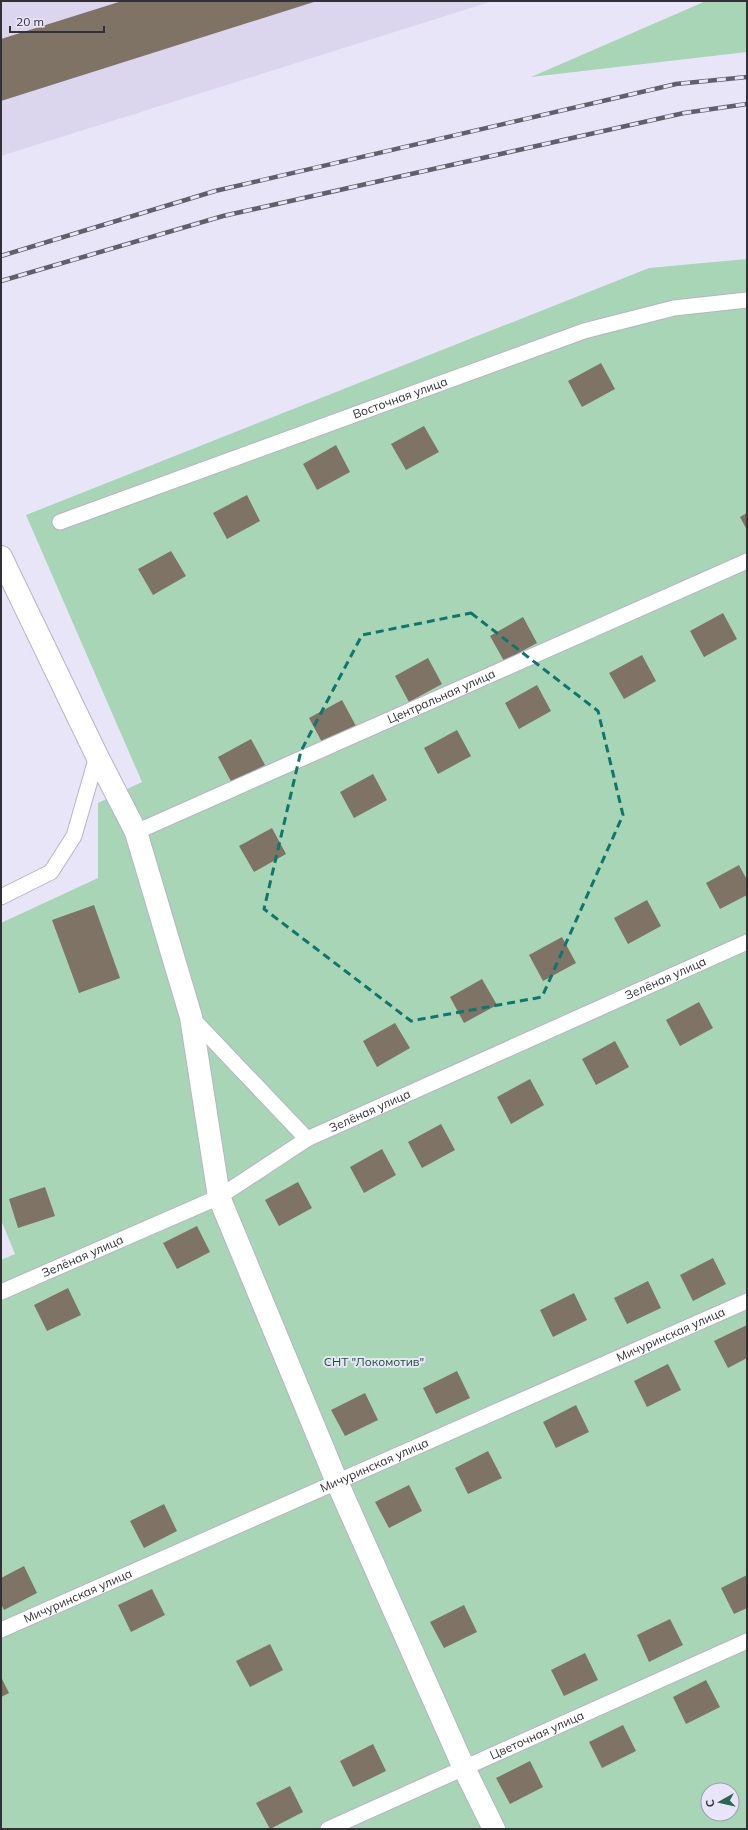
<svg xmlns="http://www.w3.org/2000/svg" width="748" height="1830" font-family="Mulish,sans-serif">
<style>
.built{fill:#dbd6ee}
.green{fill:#a7d5b6;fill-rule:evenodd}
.building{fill:#7e7365}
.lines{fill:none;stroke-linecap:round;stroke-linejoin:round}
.service-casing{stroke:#b7b4c5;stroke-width:17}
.minor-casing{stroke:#b7b4c5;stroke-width:24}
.service{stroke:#fff;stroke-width:15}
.minor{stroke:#fff;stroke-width:22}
.rail-casing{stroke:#61606a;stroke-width:4.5}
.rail{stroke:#e9e5f8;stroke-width:3;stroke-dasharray:9;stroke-linecap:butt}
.marked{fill:none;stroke:#0f766e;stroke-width:3;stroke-dasharray:8 5;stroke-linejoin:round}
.labels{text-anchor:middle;stroke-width:4;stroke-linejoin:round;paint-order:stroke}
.street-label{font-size:12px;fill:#313037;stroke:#e9e5f8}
.park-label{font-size:12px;fill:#175433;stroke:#e9e5f8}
</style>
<rect width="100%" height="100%" fill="#e9e5f8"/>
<path class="built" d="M1,1H493L1,156Z"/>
<path class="green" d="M706,1H747V52L531,77Z
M747,259V1829H1V1260L15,1254L1,1220V923L98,878V803L142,782L26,515L649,268ZM708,1790H732V1814H708Z"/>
<path class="building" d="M122,1H317L1,101V39Z
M601,363L615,389L582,407L568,381Z
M424,426L439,452L406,470L391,444Z
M336,445L350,472L317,490L303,464Z
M247,495L260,521L227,539L213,513Z
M747,513V530L740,517Z
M171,551L186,576L153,595L138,569Z
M723,613L737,639L704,657L690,631Z
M523,617L537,643L504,661L490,636Z
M642,655L656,681L624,699L609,673Z
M428,658L442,684L409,702L395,676Z
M537,685L551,711L519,729L505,703Z
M342,700L356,726L323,744L309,718Z
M457,730L471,756L438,774L424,748Z
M251,739L265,765L232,783L218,757Z
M373,774L387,800L354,818L340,792Z
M272,828L286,854L254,872L239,846Z
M739,865L747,880V895L720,909L706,883Z
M647,900L661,926L628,944L614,918Z
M94,905L120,978L79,993L52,920Z
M562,937L576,963L543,981L529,955Z
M482,979L497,1005L464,1023L450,997Z
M699,1002L713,1028L680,1046L666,1020Z
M395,1023L410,1048L377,1067L363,1041Z
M615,1041L629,1067L596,1085L582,1059Z
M530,1079L544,1105L511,1124L497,1097Z
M441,1124L455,1150L422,1168L408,1142Z
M382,1149L396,1175L364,1193L350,1167Z
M298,1182L312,1208L279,1226L265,1200Z
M45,1187L55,1216L18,1228L9,1199Z
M197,1226L210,1252L177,1269L163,1243Z
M713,1258L726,1284L693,1301L680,1275Z
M648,1281L661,1308L627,1324L614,1298Z
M68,1288L81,1315L47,1331L34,1305Z
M574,1293L587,1320L553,1337L540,1310Z
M747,1325V1358L728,1368L714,1341Z
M668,1364L681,1390L647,1407L634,1381Z
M457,1371L470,1398L436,1414L423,1388Z
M365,1393L378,1420L345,1436L331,1410Z
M576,1405L589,1432L556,1448L543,1422Z
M488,1451L502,1478L468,1494L455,1468Z
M409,1485L422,1511L389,1528L375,1502Z
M164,1504L177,1531L144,1548L130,1521Z
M24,1566L37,1593L4,1610L1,1604V1578Z
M747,1575V1608L734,1614L721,1588Z
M152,1589L165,1615L131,1632L118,1605Z
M464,1605L477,1632L444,1648L430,1622Z
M670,1619L683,1645L649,1662L637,1635Z
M270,1644L283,1670L250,1687L236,1661Z
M585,1653L598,1680L564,1696L551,1670Z
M1,1677L9,1693L1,1697Z
M706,1680L720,1707L686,1724L673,1697Z
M623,1725L636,1751L602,1768L589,1742Z
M373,1744L386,1771L353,1787L340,1761Z
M530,1761L543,1787L510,1804L496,1778Z
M290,1786L303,1812L270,1829L256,1803Z"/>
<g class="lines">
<defs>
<g id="service">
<path id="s1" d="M60,522L584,331L674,308L747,300"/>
<path id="s2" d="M136,832L747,561"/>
<path d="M1,897L51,872L74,836L97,756"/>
<path d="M191,1017L307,1139"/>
<path id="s3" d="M1,1292L219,1197L307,1139L747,942"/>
<path id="s4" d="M1,1630L747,1301"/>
<path id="s5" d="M328,1829L747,1641"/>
</g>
<path id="minor" d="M1,557L97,756L136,832L191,1017L219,1197L337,1482L464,1768L494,1829"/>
</defs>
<use href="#service" class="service-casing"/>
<use href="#minor" class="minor-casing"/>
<use href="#service" class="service"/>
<use href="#minor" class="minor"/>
<defs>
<path id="rail" d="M1,256L215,191L676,84L747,77
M1,281L223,216L684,113L747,104"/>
</defs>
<use href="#rail" class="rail-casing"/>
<use href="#rail" class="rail"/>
</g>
<path class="marked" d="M471,613L598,711L623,815L542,997L411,1021L264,909L301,751L362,635Z"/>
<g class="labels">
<g class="street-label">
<text dy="4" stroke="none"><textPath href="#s1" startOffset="362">Восточная улица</textPath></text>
<text dy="4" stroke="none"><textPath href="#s2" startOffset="334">Центральная улица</textPath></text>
<text dy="4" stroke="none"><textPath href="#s3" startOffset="736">Зелёная улица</textPath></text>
<text dy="4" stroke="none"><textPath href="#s3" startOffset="412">Зелёная улица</textPath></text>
<text dy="4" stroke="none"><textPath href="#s3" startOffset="89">Зелёная улица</textPath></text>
<text dy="4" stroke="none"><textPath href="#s4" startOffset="732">Мичуринская улица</textPath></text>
<text dy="4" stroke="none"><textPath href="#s4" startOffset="408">Мичуринская улица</textPath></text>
<text dy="4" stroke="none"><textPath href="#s4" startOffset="84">Мичуринская улица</textPath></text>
<text dy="4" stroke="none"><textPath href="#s5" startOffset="229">Цветочная улица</textPath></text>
</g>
<g class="park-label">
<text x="374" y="1366">СНТ "Локомотив"</text>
</g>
</g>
<rect width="748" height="1830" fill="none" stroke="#313037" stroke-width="4"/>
<g transform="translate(720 1802) rotate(262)"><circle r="19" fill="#e9e5f8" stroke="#9f9dab"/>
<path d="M0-3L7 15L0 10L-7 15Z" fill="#2c6751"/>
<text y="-6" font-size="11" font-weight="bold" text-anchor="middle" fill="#313037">С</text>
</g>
<path d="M10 26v6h94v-6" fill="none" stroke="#313037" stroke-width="2"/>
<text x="16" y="26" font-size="12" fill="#313037" stroke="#e9e5f8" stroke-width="3" paint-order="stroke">20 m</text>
</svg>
